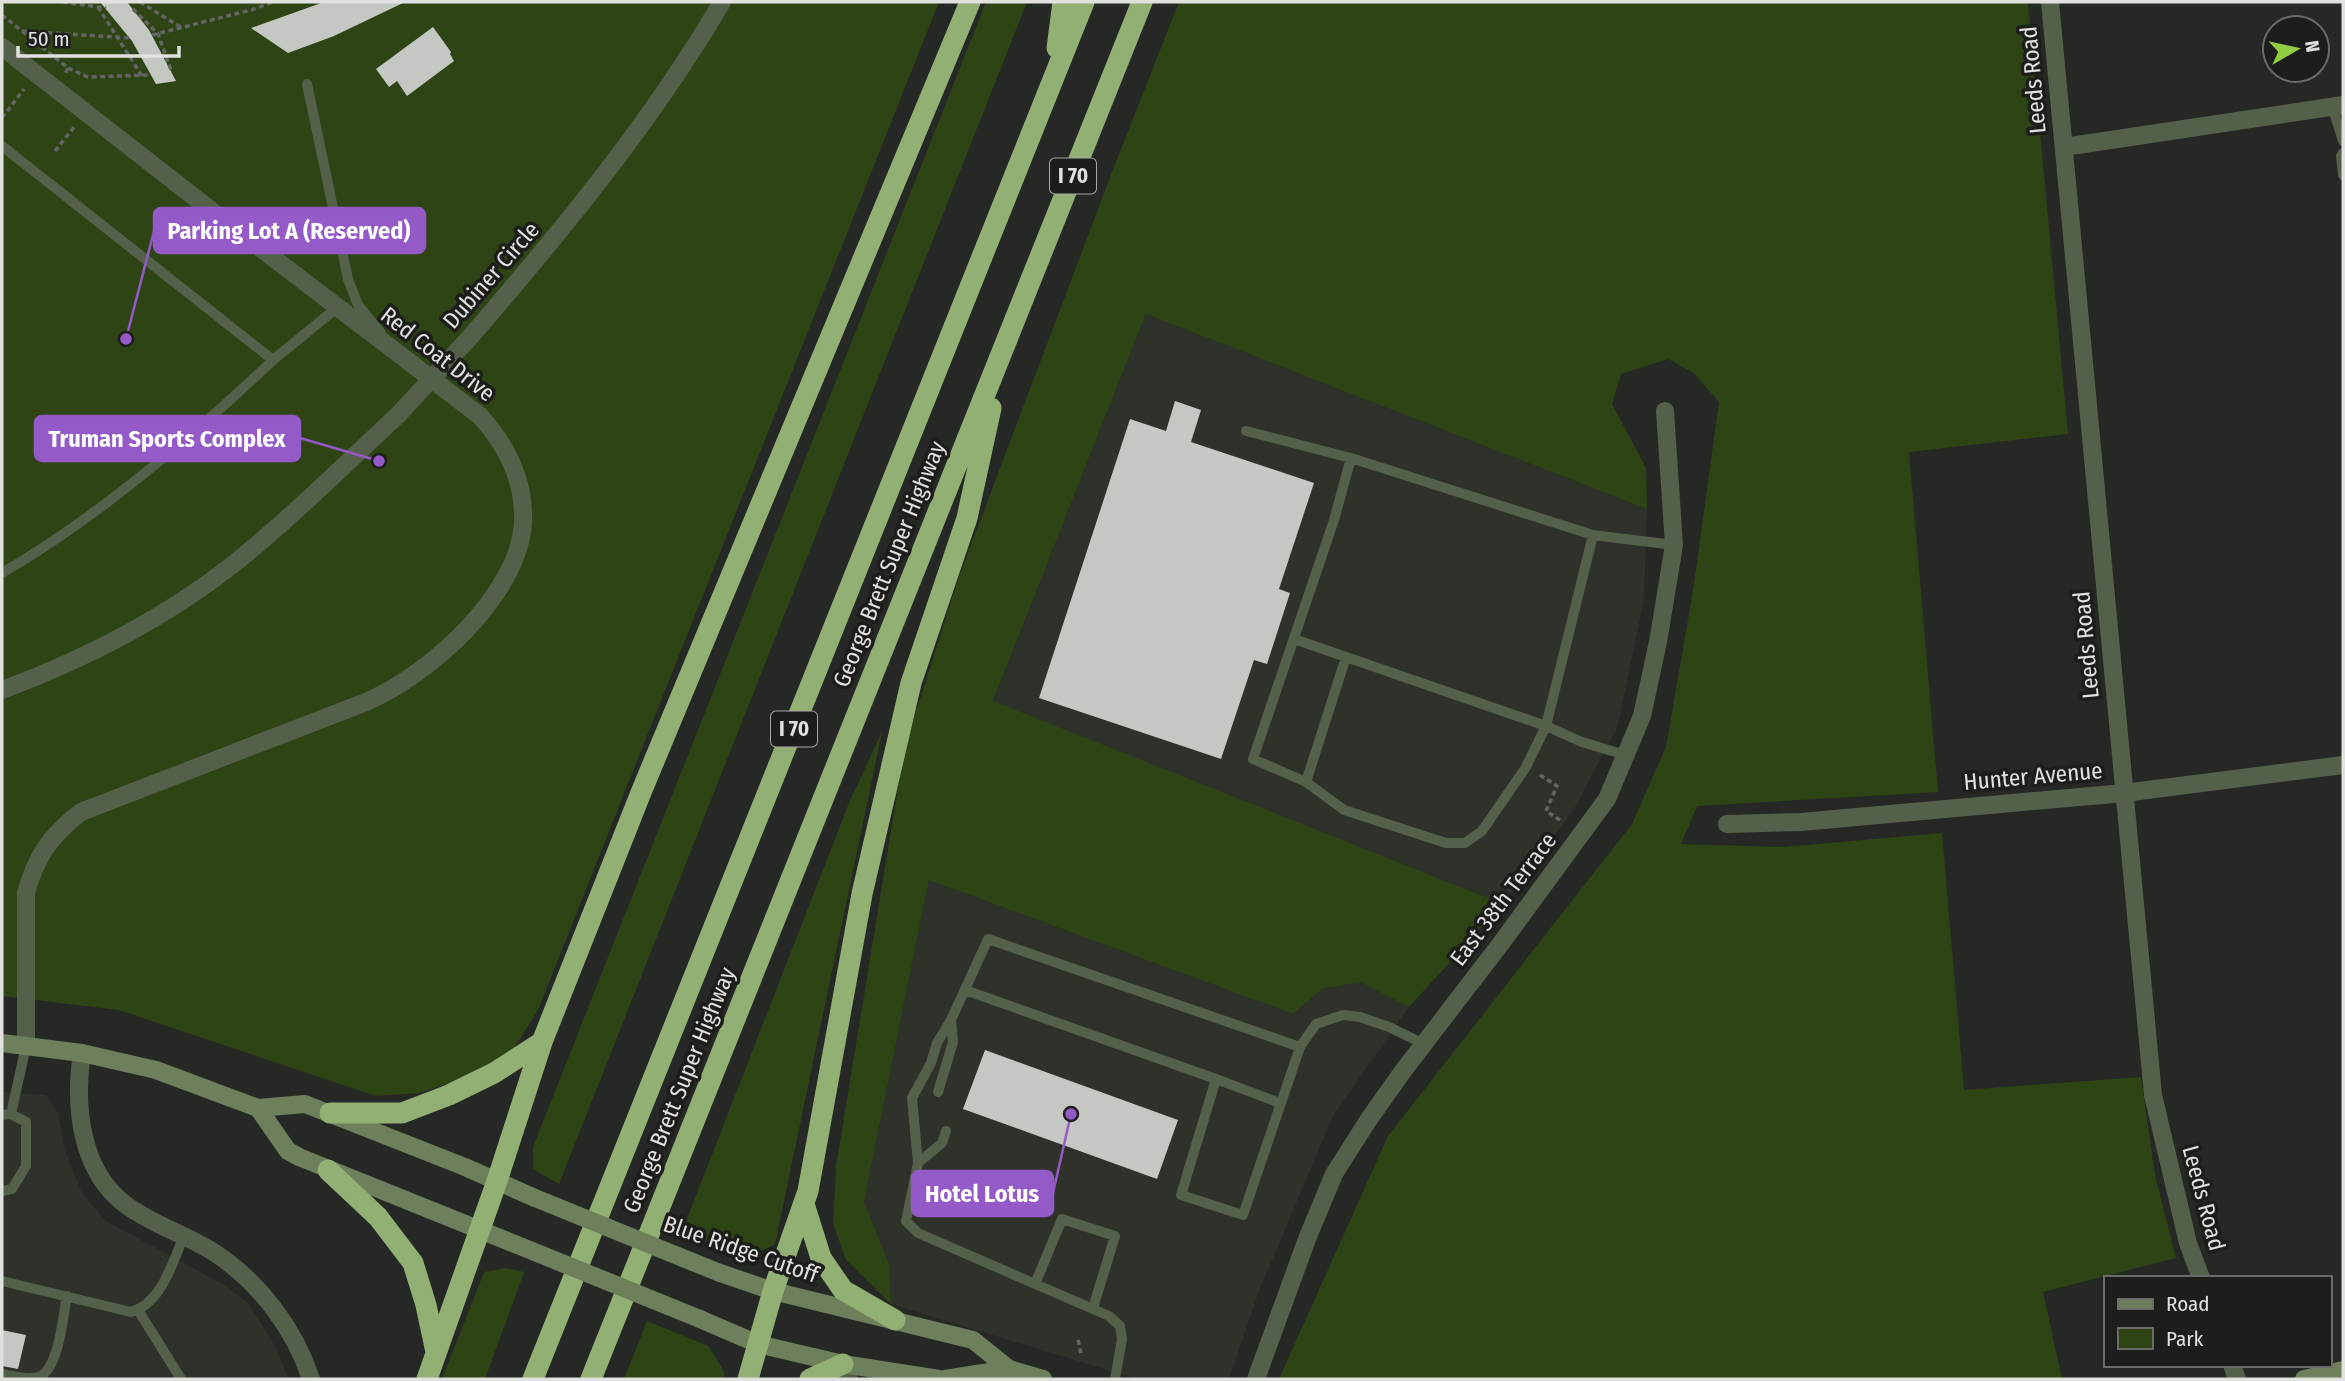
<svg xmlns="http://www.w3.org/2000/svg" width="2345" height="1381" font-family="'Fira Sans Condensed',sans-serif">
<style>
.built{fill:#2e322a}
.green{fill:#2f4415}
.building{fill:#c5c7c3}
.lines{fill:none;stroke-linecap:round;stroke-linejoin:round}
.path{stroke:#636562;stroke-width:3.5;stroke-dasharray:5 3.5;stroke-linecap:butt}
.lane{stroke:#546049;stroke-width:10}
.street{stroke:#546049;stroke-width:18}
.secondary{stroke:#6d805b;stroke-width:18}
.highway{stroke:#92af74;stroke-width:21}
.street-bridge{stroke:#546049;stroke-width:18}
.secondary-bridge{stroke:#6d805b;stroke-width:18}
.labels{text-anchor:middle;stroke-width:7;stroke-linejoin:round;paint-order:stroke}
.shield{fill:#1d1e1c;stroke:#a6a7a5;stroke-width:2}
.shield-label{font-size:21px;font-weight:bold;fill:#e1e2e0}
.street-label{font-size:23px;fill:#e1e2e0;stroke:#1d1e1c}
.leader{fill:none;stroke:#945ac7;stroke-width:2.5}
.callout-dot{fill:#945ac7;stroke:#1d1e1c;stroke-width:2.5}
.callout{fill:#945ac7;stroke:#945ac7;stroke-width:2.5}
.callout-label{font-size:24px;text-anchor:middle;font-weight:bold;fill:#fff}
</style>
<rect width="100%" height="100%" fill="#262825"/>
<path class="built" d="M1146,314L1647,509L1644,600L1617,728L1573,811L1503,904L993,702Z
M929,880L1293,1014L1322,989L1360,982L1409,1007L1333,1116L1259,1291L1229,1379H1137L891,1304L889,1264L864,1202Z
M2,1092L46,1095L58,1113L64,1148L82,1193L106,1221L226,1286L248,1303L278,1351L288,1379H2Z"/>
<path class="green" d="M2,2H939L538,1010L515,1047L475,1074L420,1093L376,1096L119,1010L2,996Z
M986,2H1027L559,1184L533,1169V1147Z
M1179,2H2028L2068,434L1909,452L1938,792L1697,806L1681,844L1784,847L1942,833L1964,1090L2141,1077L2155,1175L2176,1258L2043,1292L2062,1379H1279L1388,1136L1632,824L1666,747L1693,591L1719,402L1694,373L1668,359L1621,374L1612,404L1646,468L1647,509L1146,314L993,701L1503,904L1409,1007L1360,982L1322,989L1293,1014L929,880L864,1202L889,1264L891,1304L846,1260L833,1223L836,1166L905,746L959,577L1112,172Z
M882,732L775,1244L741,1261L683,1229L849,803Z
M506,1268L524,1272L485,1379H442L484,1272Z
M647,1321L708,1346L725,1373L723,1379H624Z"/>
<path class="building" d="M100,2H127L149,30L176,81L156,84L132,41Z
M324,2H405L334,36L288,53L251,28Z
M433,27L451,52L450,54L454,61L407,96L397,81L389,87L376,69Z
M1175,401L1201,410L1191,442L1314,483L1279,589L1290,593L1267,664L1254,660L1221,759L1039,698L1130,419L1166,431Z
M985,1050L1178,1120L1157,1179L963,1109Z
M2,1330L26,1335L18,1369L2,1366Z"/>
<g class="lines">
<path class="path" d="M63,2L106,8
M140,2L182,28
M98,7L142,76
M133,9L158,34L171,70
M2,15L68,68L65,74
M22,31L129,38
M152,35L251,10L273,2
M68,68L88,77L150,75
M2,118L24,89
M55,151L75,126
M1540,775L1557,786L1546,811L1560,820
M1078,1340L1081,1353"/>
<path class="lane" d="M307,84L348,279L358,305L380,332
M2332,106L2343,141
M2,146L273,360C193,436 97,518 2,573
M2343,153L2341,156L2343,175
M273,360L338,307
M1246,431L1351,458
M1593,535L1546,726L1526,767L1482,831L1465,843H1446L1344,810L1306,782L1253,759L1334,520L1351,458L1593,535L1674,545
M1294,639L1546,726L1582,742L1625,755
M1306,782L1346,657
M951,1020L988,939L1300,1047L1243,1215L1181,1195L1216,1079L965,990
M1300,1047L1316,1024L1343,1015L1360,1017L1389,1027L1424,1044
M1216,1079L1280,1103
M938,1092L953,1042L951,1020L937,1043L931,1063L912,1098L918,1163L942,1143L946,1131
M11,1114L26,1046
M2,1115L11,1114L26,1122V1166L12,1189L2,1191
M918,1163L906,1221L918,1233L1109,1316L1120,1326L1122,1339L1115,1379
M2,1281L131,1312C162,1303 172,1263 184,1236
M1035,1284L1062,1219L1115,1236L1093,1308
M138,1310L181,1379
M2,1374C13,1376 30,1381 41,1376C59,1366 63,1316 67,1296"/>
<path class="street" d="M2050,2L2153,1095L2188,1243L2201,1278
M2,47L217,215L480,416C507,446 525,481 523,523C518,596 429,675 366,702L81,812C51,835 36,856 26,893V1046
M2064,147L2343,105
M472,335C563,229 651,123 722,2
M2,690C83,660 163,619 231,566C290,519 343,466 398,415
M1727,824L1801,822L2124,793L2343,765
M82,1053C74,1105 80,1171 126,1205C153,1225 187,1235 215,1253C260,1283 294,1328 311,1379
M843,1364L849,1379
M2232,1365L2237,1379
M1256,1379L1307,1239L1334,1174L1369,1119L1403,1071L1502,942L1607,799L1642,716L1658,642L1674,545L1665,411"/>
<path class="secondary" d="M2,1043L82,1053L156,1070L258,1108L305,1104L465,1167L535,1198
M258,1108L288,1151L299,1157L515,1244
M720,1273L773,1291L973,1340L1009,1369L1043,1379
M700,1319L758,1344L843,1364L939,1379
M945,1379L1009,1369
M2304,1379L2343,1370"/>
<path class="highway" d="M1057,48L1063,2
M330,1113H402L449,1095L494,1073L542,1042
M328,1170L378,1217L413,1263L426,1305L436,1352
M804,1204L821,1258L843,1290L895,1320
M427,1379L497,1181L542,1042L642,790L970,2
M533,1379L1084,2
M591,1379L1142,2
M748,1379L773,1291L808,1191L862,894L911,683L967,518L991,408
M810,1379L843,1364"/>
<path class="street-bridge" d="M398,415L472,335"/>
<path class="secondary-bridge" d="M535,1198L720,1273
M515,1244L700,1319"/>
</g>
<g class="labels">
<g class="shield">
<rect x="1050" y="158.5" width="46" height="35" rx="5"/>
<rect x="771" y="711.5" width="46" height="35" rx="5"/>
</g>
<g class="shield-label">
<text x="1073" y="183">I 70</text>
<text x="794" y="736">I 70</text>
</g>
<g class="street-label">
<text transform="translate(2033 80) rotate(-95)" y="8">Leeds Road</text>
<text transform="translate(491 275) rotate(-49)" y="8">Dubiner Circle</text>
<text transform="translate(438 354) rotate(38)" y="8">Red Coat Drive</text>
<text transform="translate(889 564) rotate(-68)" y="8">George Brett Super Highway</text>
<text transform="translate(2086 645) rotate(-95)" y="8">Leeds Road</text>
<text transform="translate(2033 776) rotate(-5)" y="8">Hunter Avenue</text>
<text transform="translate(1503 899) rotate(-53)" y="8">East 38th Terrace</text>
<text transform="translate(679 1090) rotate(-68)" y="8">George Brett Super Highway</text>
<text transform="translate(2204 1198) rotate(75)" y="8">Leeds Road</text>
<text transform="translate(741 1249) rotate(19)" y="8">Blue Ridge Cutoff</text>
</g>
</g>
<path class="leader" d="M126 339L154 231M379 461L300 438M1071 1114L1053 1193"/>
<g class="callout-dot">
<circle cx="126" cy="339" r="7"/>
<circle cx="379" cy="461" r="7"/>
<circle cx="1071" cy="1114" r="7"/>
</g>
<g class="callout">
<rect x="154" y="208" width="271" height="45" rx="7"/>
<rect x="35" y="416" width="265" height="45" rx="7"/>
<rect x="912" y="1171" width="141" height="45" rx="7"/>
</g>
<g class="callout-label">
<text x="289" y="239">Parking Lot A (Reserved)</text>
<text x="167" y="447">Truman Sports Complex</text>
<text x="982" y="1202">Hotel Lotus</text>
</g>
<rect width="2345" height="1381" fill="none" stroke="#e1e2e0" stroke-width="7"/>
<rect x="2104" y="1276" width="228" height="91" fill="#1d1e1c" stroke="#6b6c6a" stroke-width="2"/>
<rect x="2118" y="1299" width="35" height="10" fill="#6d805b" stroke="#6b6c6a" stroke-width="2"/>
<text x="2166" y="1311" font-size="21" fill="#e1e2e0">Road</text>
<rect x="2118" y="1328" width="35" height="21" fill="#2f4415" stroke="#6b6c6a" stroke-width="2"/>
<text x="2166" y="1346" font-size="21" fill="#e1e2e0">Park</text>
<g transform="translate(2296 49) rotate(81)"><circle r="33" fill="#1d1e1c" stroke="#6b6c6a" stroke-width="2"/>
<path d="M0-5L12 26L0 18L-12 26Z" fill="#91cd40"/>
<text y="-10" font-size="19" font-weight="bold" text-anchor="middle" fill="#e1e2e0">N</text>
</g>
<path d="M18 46v10h161v-10" fill="none" stroke="#e1e2e0" stroke-width="3.5"/>
<text x="28" y="46" font-size="21" fill="#e1e2e0" stroke="#1d1e1c" stroke-width="5" paint-order="stroke">50 m</text>
</svg>
